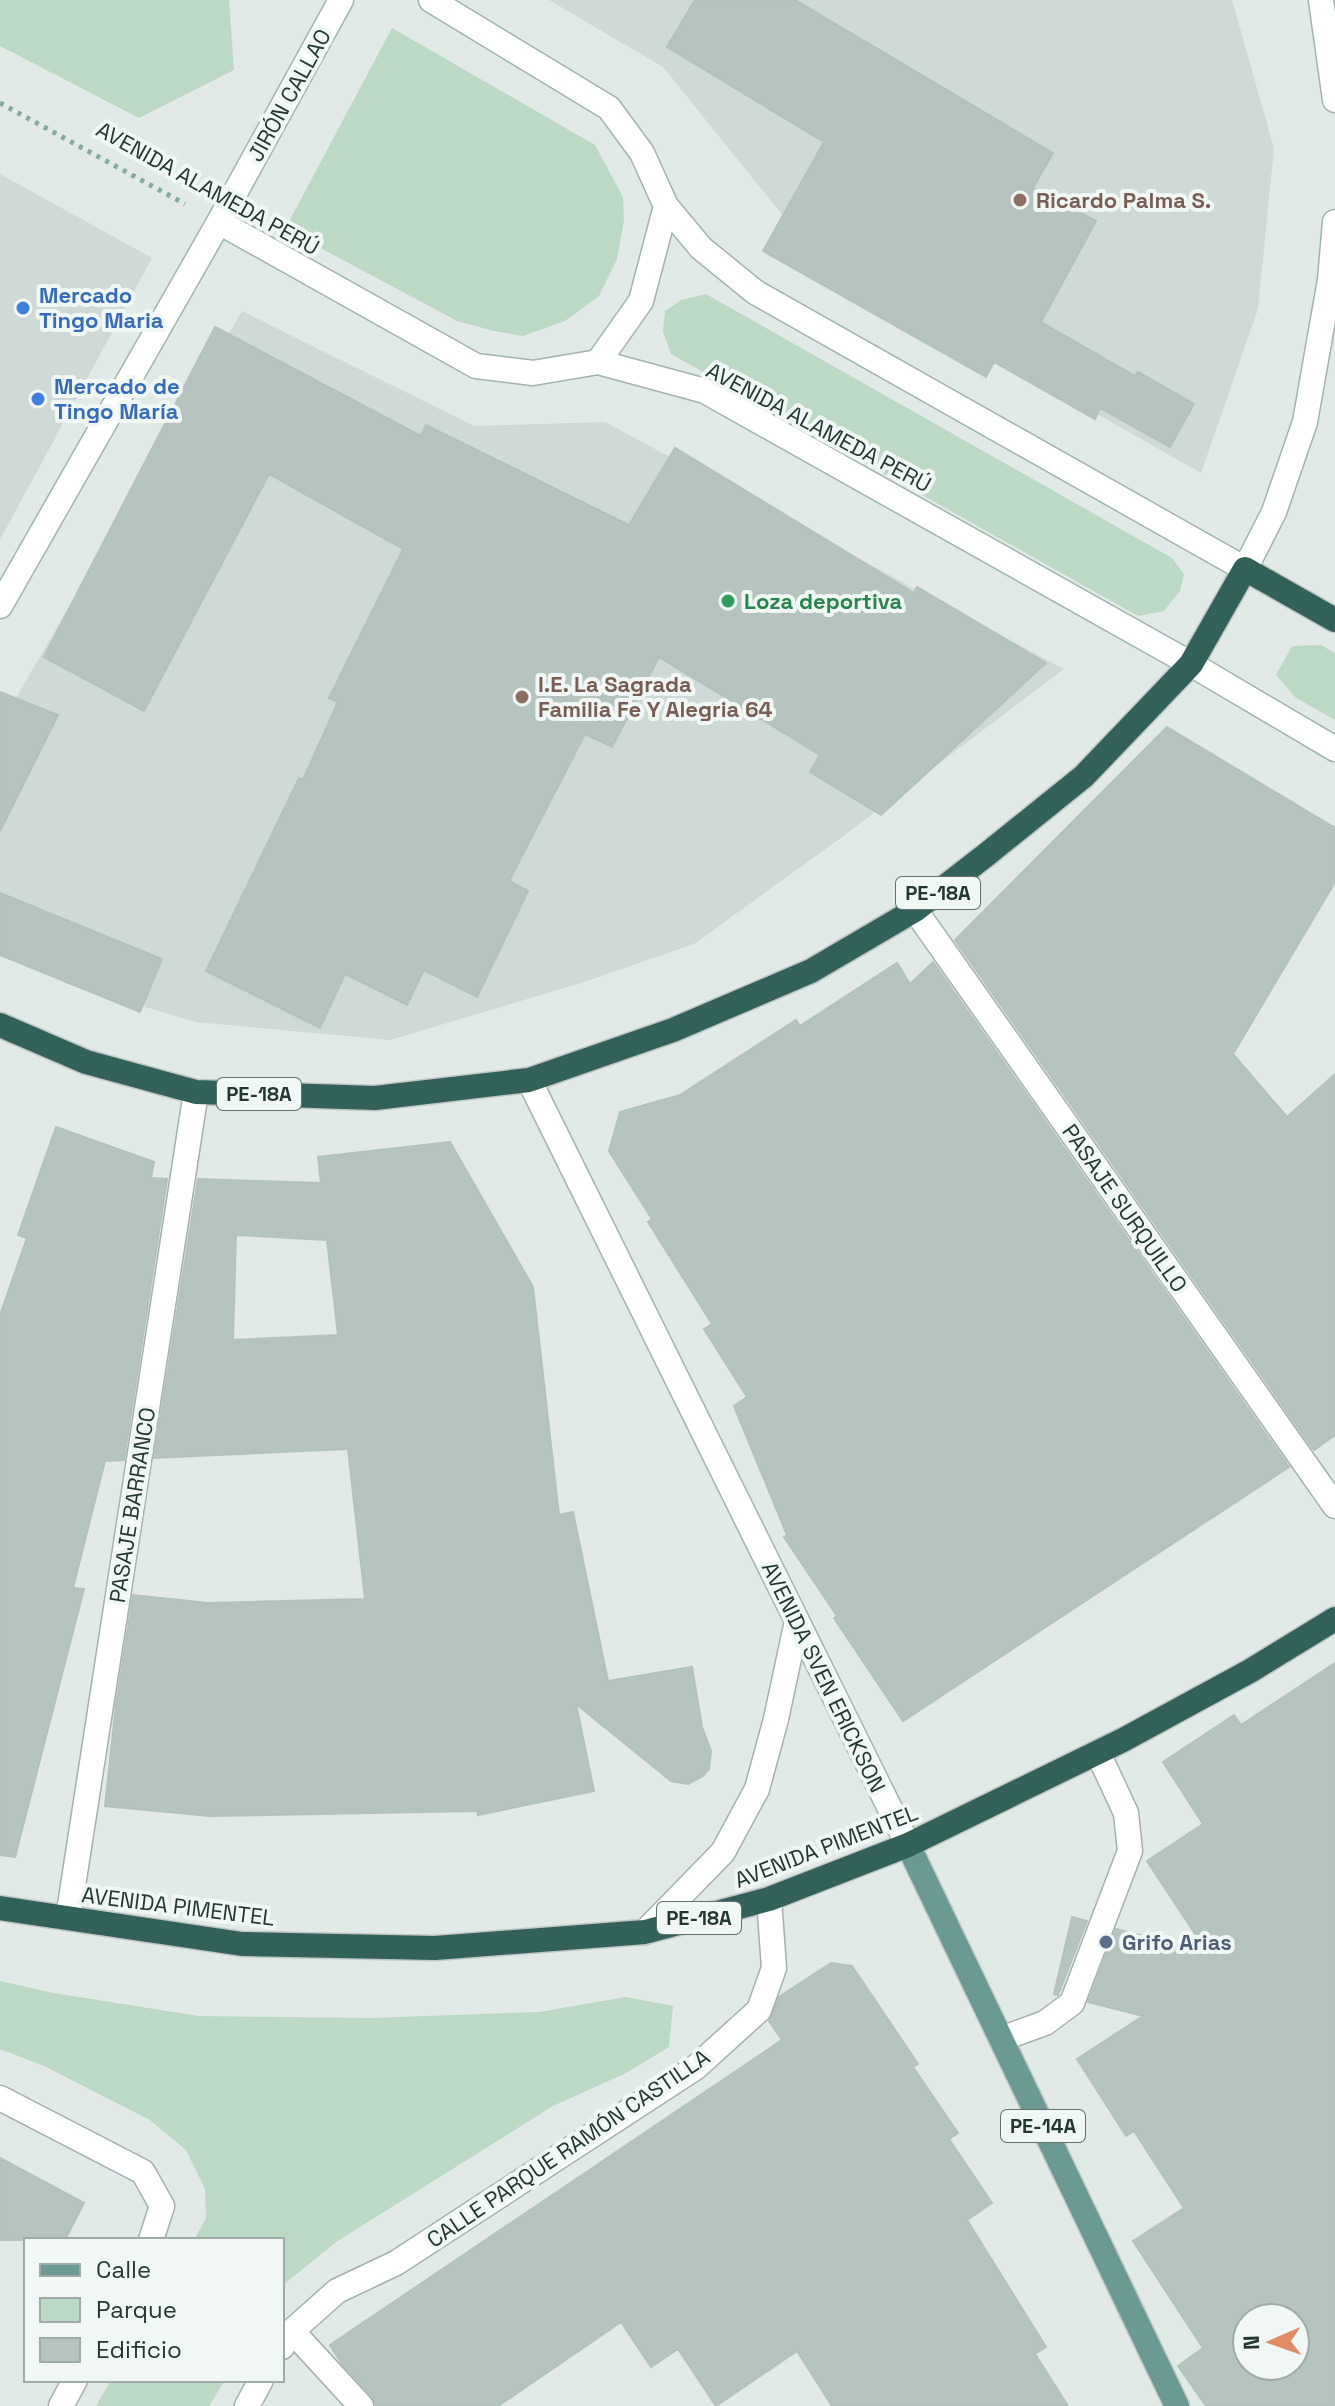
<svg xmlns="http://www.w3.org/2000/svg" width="1335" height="2406" font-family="'Space Grotesk',sans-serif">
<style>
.built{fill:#cfd9d5}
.green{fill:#bcd9c5}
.building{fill:#b6c4bf;stroke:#b4c2bd;stroke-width:2;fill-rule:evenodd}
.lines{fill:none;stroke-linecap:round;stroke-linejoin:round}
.lane-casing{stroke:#a4b1ad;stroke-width:27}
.street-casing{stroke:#a4b1ad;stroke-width:27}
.secondary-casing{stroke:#a1b4ae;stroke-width:27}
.primary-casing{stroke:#c1c7c6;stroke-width:27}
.highway-casing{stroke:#c1c7c6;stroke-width:27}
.path{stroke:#85aaa0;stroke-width:5;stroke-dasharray:4 6;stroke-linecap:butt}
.lane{stroke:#fff;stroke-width:24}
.street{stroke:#fff;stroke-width:24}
.secondary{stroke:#fff;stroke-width:24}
.primary{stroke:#6a9a91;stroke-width:24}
.highway{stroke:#32615a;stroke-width:24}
.education-dot{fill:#8d6e63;stroke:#f1f7f4;stroke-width:3}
.shop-dot{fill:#3f7fe0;stroke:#f1f7f4;stroke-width:3}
.leisure-dot{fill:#2e9e5b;stroke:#f1f7f4;stroke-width:3}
.service-dot{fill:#5c6f8a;stroke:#f1f7f4;stroke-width:3}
.labels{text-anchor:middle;stroke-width:8;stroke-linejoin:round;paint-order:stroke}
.shield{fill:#f1f7f4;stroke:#61716e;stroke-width:2}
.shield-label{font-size:20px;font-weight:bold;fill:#233834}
.street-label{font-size:22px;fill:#233834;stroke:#f1f7f4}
.education-label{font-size:22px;font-weight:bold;fill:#785e54;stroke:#f1f7f4;text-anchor:start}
.shop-label{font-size:22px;font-weight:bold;fill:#366cbe;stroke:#f1f7f4;text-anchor:start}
.leisure-label{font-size:22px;font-weight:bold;fill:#27864d;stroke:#f1f7f4;text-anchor:start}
.service-label{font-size:22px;font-weight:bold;fill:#4e5e75;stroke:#f1f7f4;text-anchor:start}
</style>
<rect width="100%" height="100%" fill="#e1eae6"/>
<path class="built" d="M549,0H1232L1274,148L1258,309L1201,473L813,253L663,67Z
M0,174L152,258L0,540Z
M242,311L474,426L605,422L1064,669L842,837L694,944L581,983L390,1040L196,1022L67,984L0,949V725Z"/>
<path class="green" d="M0,0H229L234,70L139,118L0,46Z
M392,28L595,145L623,197L624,220L617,259L599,296L565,321L523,336L494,331L457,321L285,229Z
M706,294L1172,558L1184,574L1180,591L1164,611L1138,616L671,354L663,332L665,311L681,300Z
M1321,645L1335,653V720L1296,698L1276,675L1292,646Z
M0,1981L53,1993L199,2016L370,2018L539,2012L626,1997L673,2006L669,2047L626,2073L553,2106L336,2242L282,2286V2240H194L206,2218L205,2189L186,2150L150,2120L44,2066L0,2049Z
M111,2380H225L209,2406H96Z"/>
<path class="building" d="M695,0H795L1053,153L1033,188L1096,221L1041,322L1135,376L1138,372L1194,404L1170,447L1100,408L1095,419L994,362L986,377L763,251L824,142L667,47Z
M215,327L421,436L426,425L629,525L675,448L914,593L917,587L1046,663L881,815L810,772L820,755L659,657L612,747L585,734L509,881L528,891L477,997L424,970L407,1005L345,974L320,1028L206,971L299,778L303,780L338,702L329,698L403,549L269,474L144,711L44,657Z
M0,692L58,715L0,831Z
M1167,727L1335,828V882L1233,1054L1287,1117L1335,1074V1435L1314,1450L955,940Z
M0,893L162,959L140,1012L0,955Z
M933,962L1289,1467L903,1721L834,1618L837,1616L784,1537L787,1535L734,1406L747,1397L704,1329L712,1324L648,1222L652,1219L609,1151L620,1112L680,1095L796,1020L800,1026L897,963L910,984Z
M56,1127L154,1162L151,1178L167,1179L124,1460L105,1461L73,1588L84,1589L15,1857L0,1855V1315L27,1238L18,1235Z
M450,1142L533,1287L559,1515L573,1512L608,1681L692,1667L702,1727L711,1751L709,1769L703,1776L688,1784L671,1781L576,1704L594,1791L478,1815L477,1811L210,1816L105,1806L116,1705L133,1595L208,1603L365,1599L348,1449L154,1458L198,1179L321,1183L318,1157ZM236,1235L327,1240L338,1335L233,1340Z
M1335,1663V2406H1206L1178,2366L1203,2348L1133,2241L1184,2208L1134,2131L1126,2136L1077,2059L1143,2016L1088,2002L1116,1929L1207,1952L1147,1861L1203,1824L1163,1762L1234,1715L1241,1725ZM1247,2318H1295V2366H1247Z
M1072,1917L1087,1921L1058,1995L1054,1994Z
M831,1963L852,1966L918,2064L913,2067L958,2133L949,2139L992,2203L967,2220L1046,2347L1035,2354L1068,2406H832L797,2351L716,2406L678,2349L651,2367L621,2322L498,2406H376L372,2396L342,2364L330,2345L782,2040L769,2021L779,1997Z
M0,2158L84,2203L65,2240H0Z"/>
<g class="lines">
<defs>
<path id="lane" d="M645,1932L723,1852L757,1789L776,1719L797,1621
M1001,2039L1045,2023L1072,2003L1130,1851L1126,1813L1098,1753"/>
<path id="street" d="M915,910L1335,1506
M68,1918L196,1092
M0,2098L143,2172L162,2206L151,2240
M292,2331L361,2406
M282,2347L292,2331L337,2291L396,2263L695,2068L759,2010L774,1968L769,1899
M61,2406L75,2380
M247,2406L261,2380"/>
<path id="secondary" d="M431,0L609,108L642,153L666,206L701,248L755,292L1245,569L1274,512L1305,422L1330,280L1335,222
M1321,0L1335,100
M219,222L476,366L533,373L598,362L705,391L1191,664L1335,749
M598,362L641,301L666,206
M0,606L219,222L341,0
M529,1080L908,1845"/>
<path id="primary" d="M908,1845L1177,2406"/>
<path id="highway" d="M0,1025L86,1062L196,1092L375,1098L529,1080L673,1030L811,971L915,910L986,855L1084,776L1191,664L1245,569L1335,620
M0,1908L242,1944L435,1948L645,1932L769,1899L908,1845L1123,1740L1250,1671L1335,1619"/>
</defs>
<use href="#lane" class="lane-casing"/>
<use href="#street" class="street-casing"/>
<use href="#secondary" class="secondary-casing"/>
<use href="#primary" class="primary-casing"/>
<use href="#highway" class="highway-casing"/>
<path class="path" d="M0,103L185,204"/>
<use href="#lane" class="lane"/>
<use href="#street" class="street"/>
<use href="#secondary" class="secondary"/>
<use href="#primary" class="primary"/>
<use href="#highway" class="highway"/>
</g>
<g class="education-dot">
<circle cx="1020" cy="200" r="8"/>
<circle cx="522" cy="697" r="8"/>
</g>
<g class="shop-dot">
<circle cx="23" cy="308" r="8"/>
<circle cx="38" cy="399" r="8"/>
</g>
<circle class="leisure-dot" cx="728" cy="601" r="8"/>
<circle class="service-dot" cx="1106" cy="1942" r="8"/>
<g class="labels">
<g class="shield">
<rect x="896" y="877" width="84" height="32" rx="6"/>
<rect x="217" y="1078" width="84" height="32" rx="6"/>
<rect x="657" y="1902" width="84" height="32" rx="6"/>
<rect x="1001" y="2110" width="84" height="32" rx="6"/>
</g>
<g class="shield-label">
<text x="938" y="900">PE-18A</text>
<text x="259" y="1101">PE-18A</text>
<text x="699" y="1925">PE-18A</text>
<text x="1043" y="2133">PE-14A</text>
</g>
<g class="street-label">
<text transform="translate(289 95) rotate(-61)" y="8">JIRÓN CALLAO</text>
<text transform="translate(208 188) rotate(29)" y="8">AVENIDA ALAMEDA PERÚ</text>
<text transform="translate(819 427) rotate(28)" y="8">AVENIDA ALAMEDA PERÚ</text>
<text transform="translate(1125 1208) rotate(55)" y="8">PASAJE SURQUILLO</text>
<text transform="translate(132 1505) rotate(-81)" y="8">PASAJE BARRANCO</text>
<text transform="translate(824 1677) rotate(64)" y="8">AVENIDA SVEN ERICKSON</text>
<text transform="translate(826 1846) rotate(-21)" y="8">AVENIDA PIMENTEL</text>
<text transform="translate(178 1906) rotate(7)" y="8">AVENIDA PIMENTEL</text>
<text transform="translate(568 2148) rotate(-34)" y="8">CALLE PARQUE RAMÓN CASTILLA</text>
</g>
<g class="education-label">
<text x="1036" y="208">Ricardo Palma S.</text>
<text x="538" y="692">I.E. La Sagrada<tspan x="538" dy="25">Familia Fe Y Alegria 64</tspan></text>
</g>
<g class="shop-label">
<text x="39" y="303">Mercado<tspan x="39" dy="25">Tingo Maria</tspan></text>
<text x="54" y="394">Mercado de<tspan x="54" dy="25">Tingo María</tspan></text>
</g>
<g class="leisure-label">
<text x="744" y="609">Loza deportiva</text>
</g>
<g class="service-label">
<text x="1122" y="1950">Grifo Arias</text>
</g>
</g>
<rect x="24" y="2238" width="260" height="144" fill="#f1f7f4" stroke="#9faba7" stroke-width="2"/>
<rect x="40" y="2264" width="40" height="12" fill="#6a9a91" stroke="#9faba7" stroke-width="2"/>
<text x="96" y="2278" font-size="24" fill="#233834">Calle</text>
<rect x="40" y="2298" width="40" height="24" fill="#bcd9c5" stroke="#9faba7" stroke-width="2"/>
<text x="96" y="2318" font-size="24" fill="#233834">Parque</text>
<rect x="40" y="2338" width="40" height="24" fill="#b6c4bf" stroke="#9faba7" stroke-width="2"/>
<text x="96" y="2358" font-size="24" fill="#233834">Edificio</text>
<g transform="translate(1271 2342) rotate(268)"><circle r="38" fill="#f1f7f4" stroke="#9faba7" stroke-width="2"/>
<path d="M0-6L14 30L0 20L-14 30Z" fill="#e28c66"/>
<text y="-12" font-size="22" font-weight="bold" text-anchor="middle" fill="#233834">N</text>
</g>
</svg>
